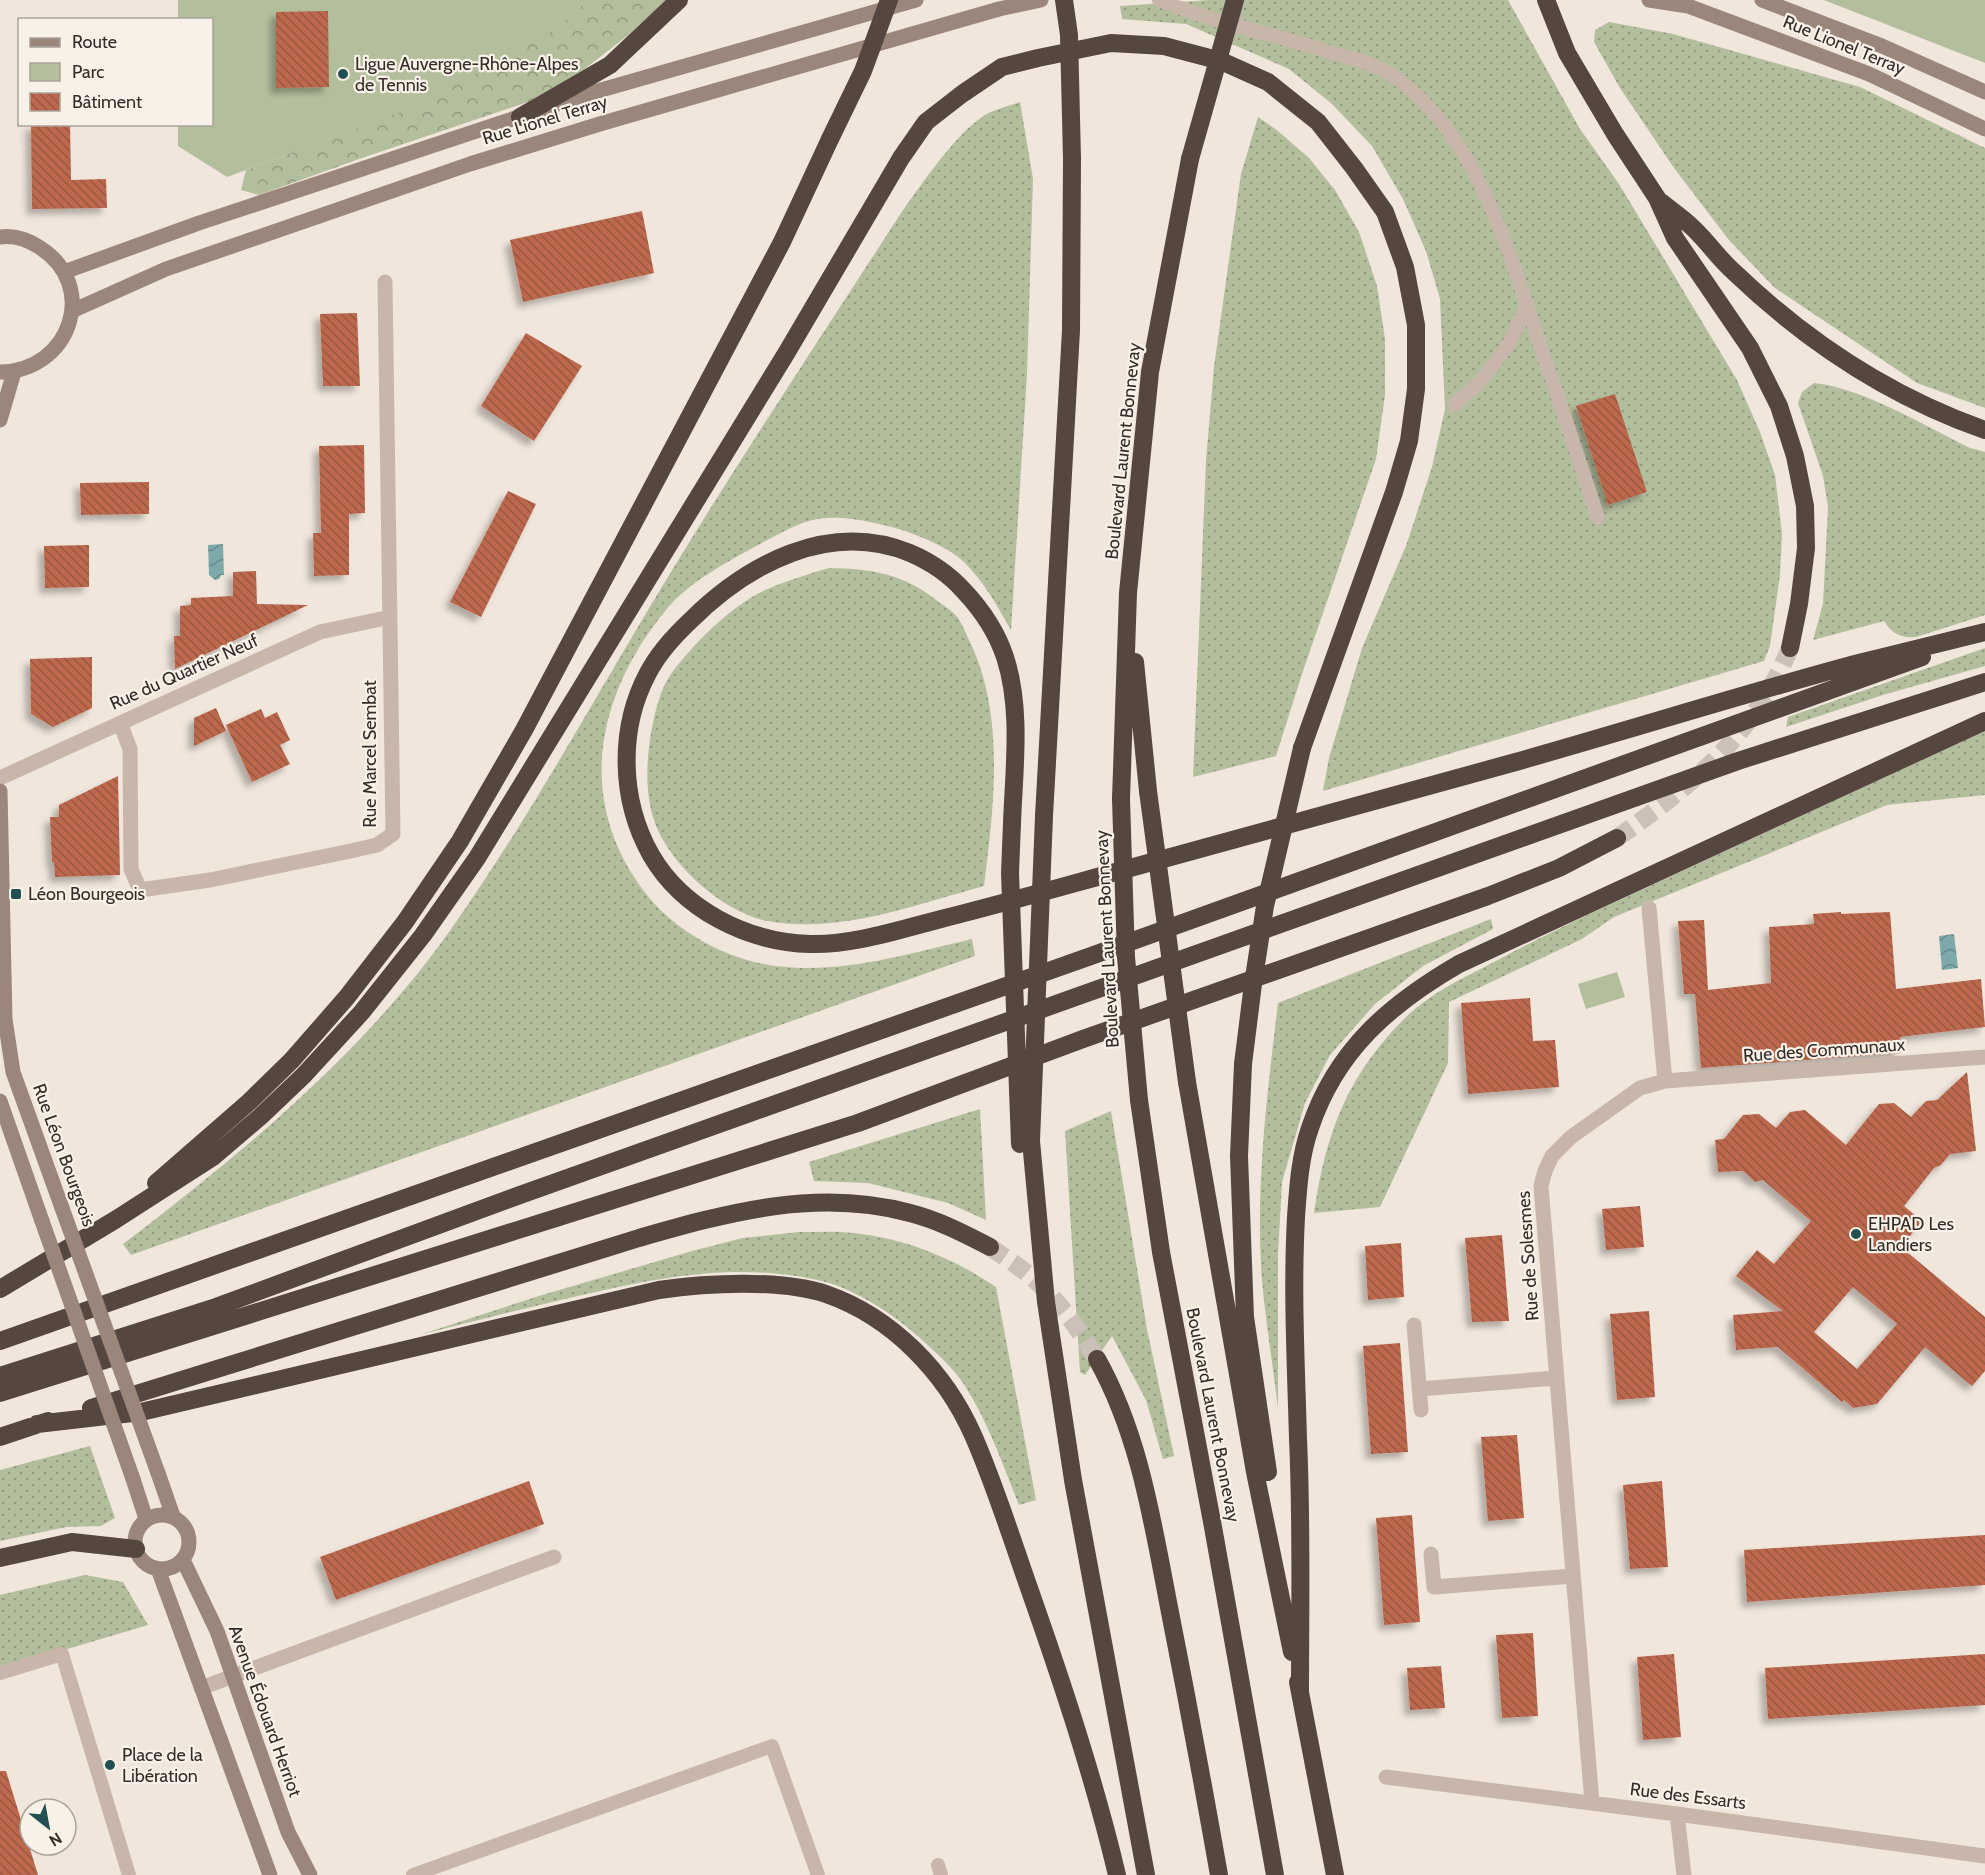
<svg xmlns="http://www.w3.org/2000/svg" width="1985" height="1875" font-family="Cabin,sans-serif">
<style>
.grass{fill:url(#grass-dots)}
.forest{fill:url(#forest-crowns)}
.park{fill:#b3be9d}
.water{fill:url(#water-waves)}
.building{fill:url(#building-back-hatch);fill-rule:evenodd;filter:url(#shadow)}
.lines{fill:none;stroke-linecap:round;stroke-linejoin:round}
.highway-tunnel{stroke:#cbc1b8;stroke-width:18;stroke-dasharray:18 9;stroke-linecap:butt}
.lane{stroke:#c7b6a9;stroke-width:14}
.street{stroke:#c7b6a9;stroke-width:15}
.secondary{stroke:#9a867b;stroke-width:15}
.highway{stroke:#554640;stroke-width:18}
.secondary-bridge{stroke:#9a867b;stroke-width:15}
.highway-bridge{stroke:#554640;stroke-width:18}
.poi-dot{fill:#215053;stroke:#f8f1e8;stroke-width:2}
.labels{text-anchor:middle;stroke-width:4.5;stroke-linejoin:round;paint-order:stroke}
.street-label{font-size:18px;fill:#352c28;stroke:#f8f1e8}
.poi-label{font-size:18px;fill:#352c28;stroke:#f8f1e8;text-anchor:start}
</style>
<defs>
<pattern id="grass-dots" width="8" height="8" patternUnits="userSpaceOnUse" patternTransform="scale(1.5)"><rect width="8" height="8" fill="#b3be9d"/><path d="M2 2h.1M6 6h.1" fill="none" stroke="#929b80" stroke-width="1.8" stroke-linecap="round"/></pattern>
<pattern id="forest-crowns" width="20" height="18" patternUnits="userSpaceOnUse" patternTransform="scale(1.5)"><rect width="20" height="18" fill="#b3be9d"/><path d="M2 6a3 3 0 1 1 6 0M12 15a3 3 0 1 1 6 0" fill="none" stroke="#929b80"/></pattern>
<pattern id="water-waves" width="16" height="10" patternUnits="userSpaceOnUse" patternTransform="scale(1.5)"><rect width="16" height="10" fill="#7da9ab"/><path d="M0 5q4-4 8 0t8 0" fill="none" stroke="#678a8b"/></pattern>
<pattern id="building-back-hatch" width="6" height="6" patternUnits="userSpaceOnUse" patternTransform="scale(1.5)"><rect width="6" height="6" fill="#bc684e"/><path d="M-1 5l2 2M0 0l6 6M5-1l2 2" fill="none" stroke="#9a5641"/></pattern>
<filter id="shadow"><feDropShadow dx="-5.5" dy="5.5" stdDeviation="3" flood-color="#0004"/></filter>
</defs>
<rect width="100%" height="100%" fill="#f0e6dc"/>
<path class="grass" d="M1210,0H1508L1580,129L1619,184L1737,380L1760,432L1775,475L1782,534L1780,575L1770,646L1764,661L1323,791L1329,758L1362,648L1406,546L1432,467L1445,409L1440,299L1426,251L1403,199L1372,146L1332,104L1289,69L1186,24L1122,19L1120,6Z
M1609,22L1673,34L1860,87L1985,148V408L1917,383L1775,288L1729,240L1674,168L1620,88L1594,42L1595,30Z
M1020,102L1033,179L1027,374L1011,630C998,607 984,582 965,563C950,548 928,540 908,532C885,524 842,514 818,519C797,522 768,540 749,550C720,566 687,584 666,610C600,690 576,790 636,880C651,903 671,922 694,936C783,993 877,961 972,939L975,956L131,1255L123,1244C223,1168 323,1086 404,990C434,955 460,917 485,879C543,792 594,700 648,610C728,476 816,345 901,213C922,184 955,134 985,115C995,109 1009,106 1020,102Z
M1258,117L1278,131L1309,158L1335,190L1359,232L1377,286L1385,339V395L1376,459L1302,674L1276,756L1193,777L1206,461L1214,367L1241,174Z
M1814,383C1863,388 1925,426 1970,448L1985,452V615L1916,637C1901,638 1892,634 1884,621L1813,640L1823,604L1828,507L1823,476L1798,403L1802,392Z
M829,568C874,569 905,574 940,603C946,607 954,612 958,618C962,624 965,631 968,638C1006,713 994,805 984,886C914,905 841,934 767,921C723,912 670,865 655,823C645,795 646,763 651,733C655,713 659,691 671,674C693,644 731,606 765,590C786,581 808,574 829,568Z
M1985,648V666L1883,695L1786,727L1788,717Z
M1985,730V795L1887,805L1614,917L1582,939L1449,1002L1448,1063L1380,1207L1314,1213C1326,1131 1348,1074 1407,1016C1431,993 1463,978 1492,963C1539,938 1586,915 1635,893C1752,839 1868,784 1985,730Z
M1491,919L1493,929L1423,966L1375,1004L1330,1055L1305,1103L1282,1182L1278,1255V1408C1273,1366 1266,1324 1262,1281C1255,1188 1267,1095 1278,1003Z
M980,1109L986,1220L948,1203L868,1183L814,1181L809,1162Z
M1111,1111L1147,1329L1174,1456L1163,1459L1146,1400L1112,1336L1085,1375L1080,1372L1065,1131Z
M799,1232C817,1232 836,1231 854,1233C907,1239 953,1258 996,1287L1036,1500L1019,1505C1003,1465 988,1422 965,1386C954,1368 936,1353 921,1339C897,1317 868,1298 838,1286C819,1279 799,1276 780,1274C710,1267 650,1280 582,1295C528,1308 473,1321 419,1335L539,1296L692,1251L743,1238Z
M90,1446L115,1518L101,1526L66,1527L0,1541V1470Z
M85,1575L123,1582L148,1625L0,1669V1595Z"/>
<path class="forest" d="M557,0H667L627,36L582,71L528,102L362,158L259,195L241,190L246,170L378,120Z"/>
<path class="park" d="M178,0H586L575,14L541,39L409,109L227,177L178,146V125L212,124V20L178,19Z
M1824,0H1985V63Z
M1617,972L1625,997L1586,1009L1578,984Z"/>
<path class="water" d="M223,544L224,575H221L219,579L215,580L209,575L208,545Z
M1954,934L1958,968L1942,970L1939,936Z"/>
<path class="building" d="M328,11L329,87L276,88V12Z
M31,124H70L71,180L106,179L107,208L32,209Z
M642,211L654,273L523,302L510,240Z
M357,313L360,386H323L320,314Z
M526,333L582,366L534,441L481,406Z
M1615,394L1647,492L1608,505L1576,406Z
M364,445L365,513L349,514V575L314,576L313,533H321L319,446Z
M149,482V514L81,515L80,483Z
M508,491L536,504L481,617L450,602Z
M89,545V587L45,588L44,546Z
M256,571L257,604L308,605L175,669L174,636H180V606L191,605V598L233,596V572Z
M92,657V708L53,727L31,714L30,659Z
M216,708L226,731L194,746V718Z
M261,709L265,718L277,712L290,740L280,745L290,764L252,782L226,725Z
M118,776L120,875L55,877L54,862H52L50,817H59V805Z
M1841,912V914L1890,912L1896,989L1981,979L1985,1027L1900,1037L1901,1053L1701,1068L1695,994H1684L1678,921L1704,920L1708,990L1771,983L1769,927L1814,924L1813,914Z
M1530,998L1533,1041L1555,1040L1559,1087L1468,1094L1461,1003Z
M1967,1072L1976,1151L1950,1154L1941,1165L1934,1168L1904,1206L1922,1221L1901,1247L1985,1317V1371L1972,1386L1925,1347L1877,1404L1853,1408L1844,1400L1842,1402L1778,1347L1736,1350L1733,1315L1783,1311L1736,1276L1757,1250L1774,1264L1811,1221L1763,1180L1755,1182L1743,1171L1718,1172L1715,1140L1724,1139L1743,1115L1759,1114L1776,1128L1790,1112L1805,1110L1846,1145L1879,1104L1894,1103L1911,1117L1926,1101L1937,1100ZM1853,1287L1897,1324L1857,1369L1814,1332Z
M1640,1206L1644,1247L1606,1250L1602,1209Z
M1502,1235L1509,1321L1472,1322L1465,1238Z
M1401,1243L1404,1297L1368,1300L1365,1246Z
M1649,1311L1655,1397L1617,1400L1610,1314Z
M1400,1343L1408,1452L1371,1454L1363,1346Z
M1517,1435L1524,1518L1488,1521L1481,1437Z
M529,1481L544,1524L336,1600L320,1557Z
M1662,1481L1668,1567L1630,1569L1623,1485Z
M1412,1515L1420,1622L1384,1625L1376,1518Z
M1985,1535V1585L1747,1602L1744,1550Z
M1533,1633L1538,1716L1502,1718L1496,1635Z
M1674,1654L1681,1737L1643,1740L1637,1657Z
M1985,1654V1705L1768,1719L1765,1668Z
M1441,1666L1445,1708L1410,1710L1407,1668Z
M0,1771H6L38,1875H0Z"/>
<g class="lines">
<path class="highway-tunnel" d="M1617,838C1693,784 1753,737 1790,648
M990,1247C1003,1256 1017,1265 1029,1275C1057,1298 1078,1328 1097,1359"/>
<path class="lane" d="M1159,0C1215,23 1275,34 1332,53C1349,58 1370,62 1384,70C1475,125 1509,251 1540,345C1560,402 1579,460 1598,518
M1454,405L1480,382L1509,344L1527,304
M0,1673L62,1654L129,1875
M938,1865L941,1875
M413,1875L772,1746L818,1875"/>
<path class="street" d="M120,723L130,749L131,869L140,890L210,880L346,852L377,845L393,834L385,282
M0,778L320,632L390,617
M1665,1081L1985,1057
M1414,1325L1421,1410
M1419,1389L1556,1378
M1431,1554L1434,1587L1573,1576
M201,1688L554,1557
M1386,1777L1677,1814L1985,1856
M1592,1803L1541,1186L1545,1171L1552,1156L1571,1137L1640,1088L1665,1081L1649,908
M1677,1814L1684,1875"/>
<path class="secondary" d="M1649,0L1688,6L1869,74L1985,129
M1762,0L1882,46L1985,92
M0,237C14,235 28,240 39,247C100,285 71,371 0,372
M64,272L199,223L594,92L916,0
M72,311L166,269L470,164L603,123L999,9L1041,0
M0,420L14,372
M0,791L5,1019L13,1072L62,1208
M0,1101L42,1221
M158,1473L173,1516
M133,1479L146,1519
M135 1542a27 27 0 1 1 54 0a27 27 0 1 1-54 0Z
M183,1560L217,1631L288,1832L310,1875
M158,1569L270,1875"/>
<path class="highway" d="M1546,0L1567,53L1615,134L1657,198L1675,238L1750,348L1779,406L1795,456L1805,506L1806,548L1799,604L1790,648
M520,117L610,65L679,0
M1661,202C1672,211 1684,219 1693,228C1708,242 1719,259 1734,272C1806,341 1891,397 1985,430
M1135,662L1148,791
M1121,799L1128,593L1150,372L1190,159
M1044,816L1071,330L1072,159
M1012,823C1014,769 1022,709 1005,657C997,633 981,609 964,591C949,574 931,562 910,553C829,520 747,564 690,621C674,636 658,654 648,673C618,729 620,800 651,855C683,910 747,942 810,944C854,945 898,930 941,919C1013,901 1085,880 1156,861C1275,828 1393,796 1512,763C1626,731 1740,695 1855,664C1898,653 1942,643 1985,632
M1243,1064L1239,1156L1245,1317L1268,1472
M1187,1082L1255,1472L1292,1652
M1139,1100L1161,1252L1213,1527L1275,1875
M1031,1141L1046,1302L1073,1480L1146,1875
M156,1183L249,1102L292,1060L347,997L405,922L460,841L524,730L782,242L830,139
M0,1289L115,1220L213,1157L261,1116L304,1075L361,1013L423,935L477,858L787,352L901,158L926,122L962,94L1002,67L1038,58L1111,43L1164,46L1221,61L1268,82L1318,122L1354,168L1385,212L1405,267L1416,325V389L1409,441L1394,492L1302,748
M0,1341L1091,956L1922,657
M1097,1359C1139,1434 1152,1519 1168,1602C1186,1693 1203,1784 1219,1875
M0,1376L216,1307L520,1195L1738,761L1985,682
M0,1393L858,1123L1083,1039L1488,896L1559,868L1617,838
M91,1408L639,1238C730,1212 817,1188 910,1213C938,1220 965,1234 990,1247
M37,1424L141,1412L659,1290C707,1283 780,1279 826,1294C892,1317 945,1372 973,1435C995,1485 1011,1537 1029,1588C1062,1682 1094,1778 1117,1875
M0,1437L48,1421
M0,1558L72,1542L136,1549
M1298,1682L1335,1875
M1300,1693C1300,1608 1302,1524 1298,1439C1296,1365 1292,1291 1296,1217C1298,1188 1300,1156 1310,1128C1336,1050 1390,1004 1459,964L1985,721"/>
<path class="secondary-bridge" d="M62,1208L158,1473
M42,1221L133,1479"/>
<path class="highway-bridge" d="M1064,0L1069,35L1072,159
M830,139L863,71L889,0
M1190,159L1235,0
M1148,791L1187,1082
M1121,799L1126,957L1139,1100
M1012,823L1010,873L1020,1144
M1243,1064L1253,984L1265,906L1302,748
M1031,1141L1044,816"/>
</g>
<g class="poi-dot">
<circle cx="343" cy="74" r="6"/>
<rect x="10" y="888" width="12" height="12" rx="3"/>
<circle cx="1856" cy="1234" r="6"/>
<circle cx="110" cy="1765" r="6"/>
</g>
<g class="labels">
<g class="street-label">
<text transform="translate(1844 45) rotate(22)" y="6">Rue Lionel Terray</text>
<text transform="translate(545 120) rotate(-17)" y="6">Rue Lionel Terray</text>
<text transform="translate(1123 451) rotate(-84)" y="6">Boulevard Laurent Bonnevay</text>
<text transform="translate(184 672) rotate(-24)" y="6">Rue du Quartier Neuf</text>
<text transform="translate(370 754) rotate(-90)" y="6">Rue Marcel Sembat</text>
<text transform="translate(1107 939) rotate(-93)" y="6">Boulevard Laurent Bonnevay</text>
<text transform="translate(1824 1050) rotate(-4)" y="6">Rue des Communaux</text>
<text transform="translate(64 1155) rotate(70)" y="6">Rue Léon Bourgeois</text>
<text transform="translate(1528 1256) rotate(-94)" y="6">Rue de Solesmes</text>
<text transform="translate(1213 1415) rotate(79)" y="6">Boulevard Laurent Bonnevay</text>
<text transform="translate(265 1711) rotate(70)" y="6">Avenue Édouard Herriot</text>
<text transform="translate(1688 1796) rotate(7)" y="6">Rue des Essarts</text>
</g>
<g class="poi-label">
<text x="355" y="70">Ligue Auvergne-Rhône-Alpes<tspan x="355" dy="21">de Tennis</tspan></text>
<text x="28" y="900">Léon Bourgeois</text>
<text x="1868" y="1230">EHPAD Les<tspan x="1868" dy="21">Landiers</tspan></text>
<text x="122" y="1761">Place de la<tspan x="122" dy="21">Libération</tspan></text>
</g>
</g>
<rect x="18" y="18" width="195" height="108" fill="#f8f1e8" stroke="#aaa29b" stroke-width="1.5"/>
<rect x="30" y="38" width="30" height="9" fill="#9a867b" stroke="#aaa29b" stroke-width="1.5"/>
<text x="72" y="48" font-size="18" fill="#352c28">Route</text>
<rect x="30" y="63" width="30" height="18" fill="#b3be9d" stroke="#aaa29b" stroke-width="1.5"/>
<text x="72" y="78" font-size="18" fill="#352c28">Parc</text>
<rect x="30" y="93" width="30" height="18" fill="url(#building-back-hatch)" stroke="#aaa29b" stroke-width="1.5"/>
<text x="72" y="108" font-size="18" fill="#352c28">Bâtiment</text>
<g transform="translate(48 1827) rotate(149)"><circle r="28" fill="#f8f1e8" stroke="#aaa29b" stroke-width="1.5"/>
<path d="M0-4.5L10 22L0 15L-10 22Z" fill="#215053"/>
<text y="-9" font-size="16" font-weight="bold" text-anchor="middle" fill="#352c28">N</text>
</g>
</svg>
